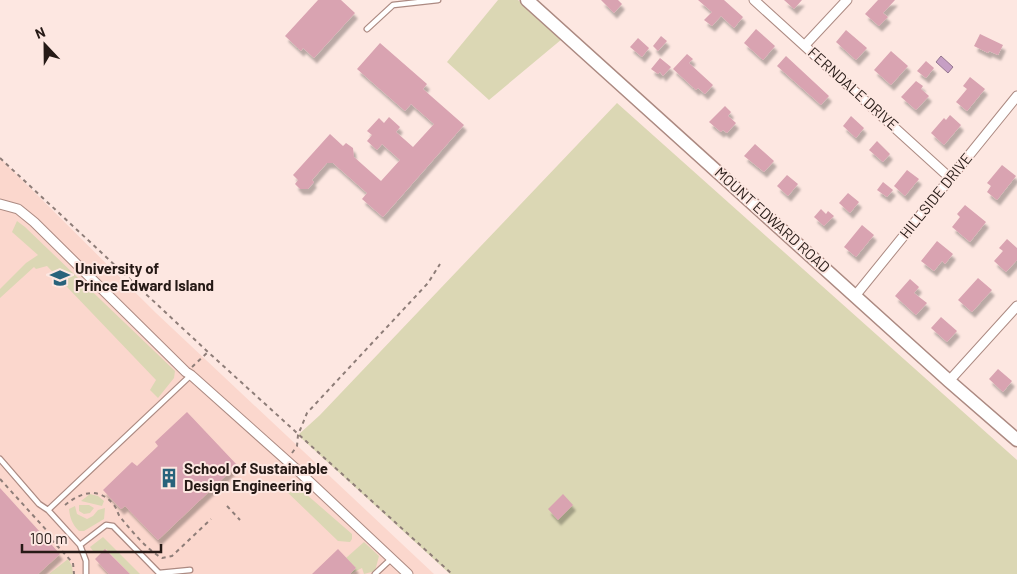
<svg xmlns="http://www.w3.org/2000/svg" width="1017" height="574" font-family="Barlow,sans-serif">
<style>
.built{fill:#fbd7cd}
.green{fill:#dbd7b4}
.water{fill:#c69fc4;stroke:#967790}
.building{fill:#d9a3b1;filter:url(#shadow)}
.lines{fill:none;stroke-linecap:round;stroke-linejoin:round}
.lane-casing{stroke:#ac8a82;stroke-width:7}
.street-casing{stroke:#ac8a82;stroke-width:11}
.secondary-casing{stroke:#ac8a82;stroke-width:15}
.path{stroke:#8e7d78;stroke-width:2;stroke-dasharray:4 4;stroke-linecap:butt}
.lane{stroke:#fff;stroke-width:4.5}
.street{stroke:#fff;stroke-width:9}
.secondary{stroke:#fff;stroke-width:12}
.labels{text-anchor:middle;stroke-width:4;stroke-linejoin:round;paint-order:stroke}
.street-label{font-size:15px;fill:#261a16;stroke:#fde7e1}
.poi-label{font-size:15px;font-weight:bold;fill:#261a16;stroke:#fde7e1;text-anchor:start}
</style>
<defs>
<filter id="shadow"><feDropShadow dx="3" dy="5.5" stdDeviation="1" flood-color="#0004"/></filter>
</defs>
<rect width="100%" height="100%" fill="#fde7e1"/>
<path class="built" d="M0,158L156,313L434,574H0Z"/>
<path class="green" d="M498,0H518L562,39L489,100L447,62Z
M617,103L1017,460V574H450L298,435L320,415Z
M17,221L25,227L175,371L174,378L158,398L150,390L156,380L47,266L36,269L34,267L0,298V289L26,263L38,255L12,232Z
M291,481L352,534V539L350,542L338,541L284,489Z
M90,494L98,496L104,501L102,506L81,501Z
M79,505H89L94,508L90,513L84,514L79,511Z
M75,506L77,514L87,519L93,516L98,510L105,508L104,519L84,531H79C72,524 70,518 69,509Z
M103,537L140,574H130L106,549L103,552L93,551L90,547Z
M364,542L379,556L375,571L364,574L362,568L350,574L356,568L346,558Z
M68,559L72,566L73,574H49Z"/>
<path class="water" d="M941,56L953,67L948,73L936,62Z"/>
<path class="building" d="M318,0H341L355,13L314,58L303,48L301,51L285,36Z
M601,0H618L622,4L614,13Z
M698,0H724L743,17L734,28L721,16L712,26L704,20L712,12Z
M784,0H802L794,9Z
M878,0H895L883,13L888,17L879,26L865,14Z
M756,29L775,46L763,60L744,43Z
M846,30L867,48L856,60L836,42Z
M980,34L1003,45L998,55L989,51L988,53L974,46Z
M661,36L667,41L658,51L653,46Z
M638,38L649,48L642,57L630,47Z
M380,43L427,84L423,89L464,125L383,217L362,199L367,193L333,163H327L312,180L314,182L308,189H300L295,184L298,180L293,175L330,134L343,146L346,143L353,148L354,157L381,181L400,160L382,144L377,150L367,141L372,135L367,131L379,118L384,123L389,117L400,127L396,132L413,147L434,124L411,104L405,111L357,69Z
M891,51L908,66L891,85L874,70Z
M687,54L693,59L689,63L713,85L705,94L698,88L696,90L673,69Z
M786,56L829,96L821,105L777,66Z
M660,58L671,67L663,76L660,72L658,74L651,69Z
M926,61L934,68L926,78L917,71Z
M970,77L985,89L967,111L956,102L967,89L963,86Z
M916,81L923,86L921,89L929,96L916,110L901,97Z
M725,106L731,112L728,116L736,123L727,133L723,130L721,132L709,122Z
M950,115L961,125L944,145L931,133L944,118L946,120Z
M851,116L864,128L856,138L843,126Z
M877,141L890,154L883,162L869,150Z
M755,144L774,161L764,172L744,156Z
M1002,165L1016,176L997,200L987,192L991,186L987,183Z
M907,170L919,179L905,196L894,186Z
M787,175L798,184L788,196L777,186Z
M883,182L893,190L887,197L877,190Z
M848,193L859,202L850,213L839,203Z
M965,205L986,222L970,242L952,227L960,217L957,214Z
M821,209L826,214L828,211L834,216L824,226L814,217Z
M862,225L874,235L856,257L844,247Z
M1007,239L1017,248V260L1006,272L994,261L1003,251L999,248Z
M937,241L953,254L945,264L942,261L934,271L921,261Z
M978,278L992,290L972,312L958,300Z
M910,279L919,287L914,293L927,303L916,315L895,296Z
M941,317L957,331L947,342L931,328Z
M998,369L1012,381L1003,392L989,379Z
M187,412L237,465L158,540L125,506L121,509L103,490L132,462L137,466L158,446L155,442Z
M0,488L60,554L38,574H0Z
M563,494L573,505L558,520L548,509Z
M105,549L130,574H109L95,559Z
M338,549L356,568L350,574H312Z"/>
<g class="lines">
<defs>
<path id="lane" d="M367,29L393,5L438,0
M0,459L39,504L48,510L80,545L86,561V574
M48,510L191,375
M80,545L106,525L113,526L159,573L190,570
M375,574L391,559"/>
<path id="street" d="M754,0L950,178
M805,45L847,0
M0,204L18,209L34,222L186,372L191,375L294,467L408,574
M855,296L1017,96
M949,381L1017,306"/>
<path id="secondary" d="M527,0L949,381L1017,440"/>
</defs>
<use href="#lane" class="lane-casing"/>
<use href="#street" class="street-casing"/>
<use href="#secondary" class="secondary-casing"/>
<path class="path" d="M0,158L208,352L452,574
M192,367L207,353
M292,453L297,446L298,435L307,413L428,283L440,264
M0,479L49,533L50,538L73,563L74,574
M65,505C80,493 98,486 113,504C117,508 117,512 120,517C132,531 146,549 162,558L172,556L211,519
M227,506L240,520"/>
<use href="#lane" class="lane"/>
<use href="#street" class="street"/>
<use href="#secondary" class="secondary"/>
</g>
<defs>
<symbol id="university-bare" viewBox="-9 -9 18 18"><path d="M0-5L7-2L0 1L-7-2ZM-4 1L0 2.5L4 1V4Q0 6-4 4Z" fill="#28637b" stroke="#fde7e1" stroke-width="2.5" paint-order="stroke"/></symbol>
<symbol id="building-bare" viewBox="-9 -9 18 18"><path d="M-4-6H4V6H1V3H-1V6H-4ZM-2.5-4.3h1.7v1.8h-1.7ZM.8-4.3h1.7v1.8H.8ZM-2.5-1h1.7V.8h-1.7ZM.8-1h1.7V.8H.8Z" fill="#28637b" stroke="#fde7e1" stroke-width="2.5" paint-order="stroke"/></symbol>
</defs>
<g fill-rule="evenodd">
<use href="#university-bare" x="46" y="264" width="28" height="28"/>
<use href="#building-bare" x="155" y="464" width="28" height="28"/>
</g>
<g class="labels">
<g class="street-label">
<text transform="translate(853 89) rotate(42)" y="5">FERNDALE DRIVE</text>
<text transform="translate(936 196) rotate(-51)" y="5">HILLSIDE DRIVE</text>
<text transform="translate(772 220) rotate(42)" y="5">MOUNT EDWARD ROAD</text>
</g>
<g class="poi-label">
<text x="75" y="274">University of<tspan x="75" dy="17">Prince Edward Island</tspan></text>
<text x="184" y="474">School of Sustainable<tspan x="184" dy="17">Design Engineering</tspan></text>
</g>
</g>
<g transform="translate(45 45) rotate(338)" stroke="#fde7e1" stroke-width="4" paint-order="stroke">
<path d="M0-4L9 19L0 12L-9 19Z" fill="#261a16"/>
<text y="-8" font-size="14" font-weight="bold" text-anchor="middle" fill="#261a16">N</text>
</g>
<path d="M22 544v8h139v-8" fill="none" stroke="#261a16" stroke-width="2.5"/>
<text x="30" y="544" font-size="15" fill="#261a16" stroke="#fde7e1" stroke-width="4" paint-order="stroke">100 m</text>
</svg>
